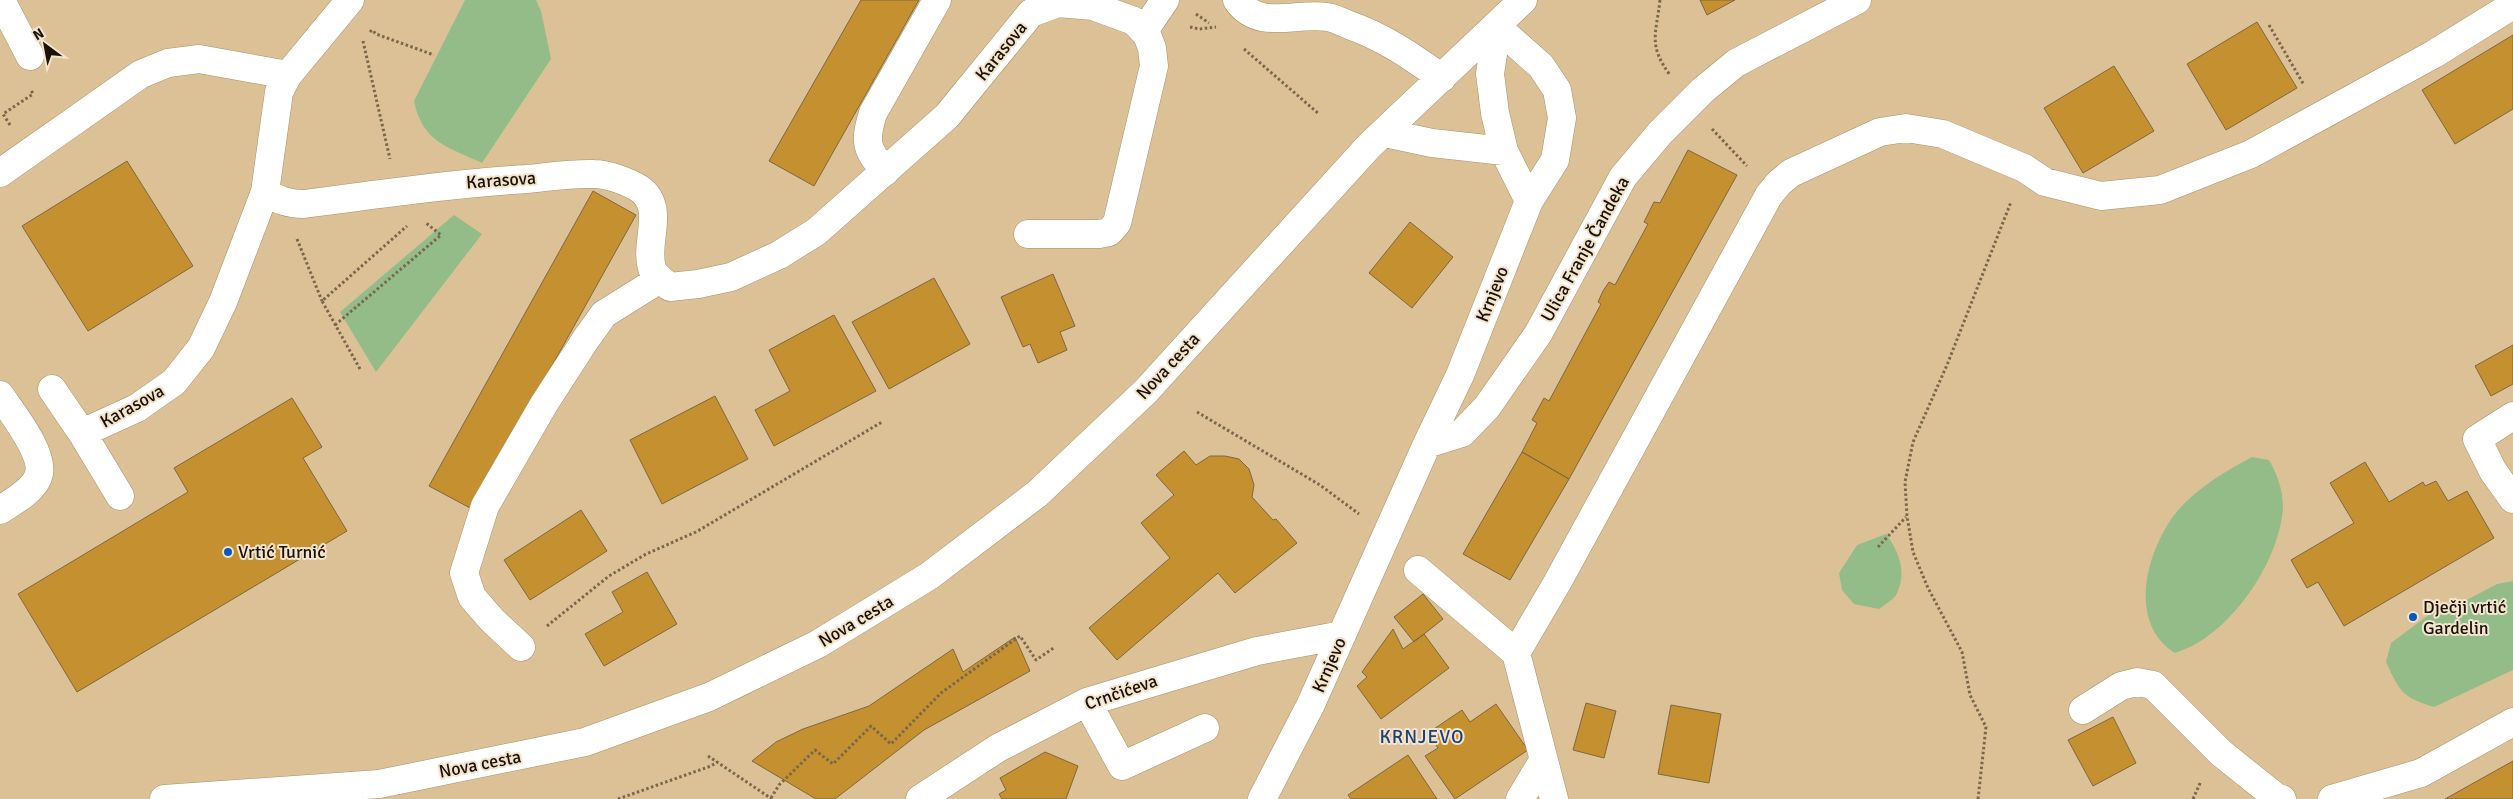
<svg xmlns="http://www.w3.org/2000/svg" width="2513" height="799" font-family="Signika,sans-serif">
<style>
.green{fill:#94bc89}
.building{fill:#c49030;stroke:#7f6740}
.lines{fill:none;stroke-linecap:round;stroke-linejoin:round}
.minor-casing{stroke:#aa9068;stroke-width:29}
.path{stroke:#79674b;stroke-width:3;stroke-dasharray:2.5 2.5;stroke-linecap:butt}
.minor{stroke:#fff;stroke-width:28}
.poi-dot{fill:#0858c1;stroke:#f2e4cf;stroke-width:2}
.labels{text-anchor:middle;stroke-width:4;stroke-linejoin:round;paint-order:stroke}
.street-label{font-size:18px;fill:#1b1203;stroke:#f2e4cf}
.poi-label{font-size:18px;fill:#1b1203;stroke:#f2e4cf;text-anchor:start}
.neighbourhood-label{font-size:19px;letter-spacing:1px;fill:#1c3f74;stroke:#f2e4cf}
</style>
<rect width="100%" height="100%" fill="#dcc197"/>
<path class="green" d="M465,0H536L541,11L551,59L482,163C448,147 422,142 414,101Z
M454,215L482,234L376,372L340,312Z
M2252,457L2269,460C2277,474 2283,490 2283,507C2280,562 2229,637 2175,653C2127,623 2146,552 2175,514C2195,489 2224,472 2252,457Z
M1886,534C1899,551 1907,573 1897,593C1895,599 1884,605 1879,609L1854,604L1842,590L1839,573L1857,545Z
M2513,581V670L2434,707C2402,697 2400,692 2386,662L2391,643L2430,614L2463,602L2497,584Z"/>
<path class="building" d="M861,0H919L814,186L769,161Z
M1700,0H1735L1707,15Z
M2257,22L2297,88L2226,130L2187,64Z
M2513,35V109L2455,144L2422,90Z
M2114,66L2154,131L2083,173L2044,108Z
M1688,150L1737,175L1569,479L1522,452L1537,423L1532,420L1544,398L1549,401L1601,304L1598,302L1603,291L1609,282L1615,285L1648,224L1644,222L1654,202L1660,203Z
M127,161L193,266L88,331L22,226Z
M593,191L636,215L472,509L429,486Z
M1410,222L1453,257L1412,308L1369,273Z
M1053,274L1075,326L1060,332L1067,350L1038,363L1030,344L1023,347L1001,297Z
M934,278L970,344L889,389L852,322Z
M834,315L876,391L774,446L755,410L790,391L769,350Z
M2513,345V384L2491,396L2475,366Z
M715,396L748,459L662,504L630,440Z
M292,398L322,447L303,458L347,531L77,692L18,594L188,492L174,468Z
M1184,451L1196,465L1210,456H1225L1239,459L1249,469L1254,485L1252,497L1273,520L1276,519L1297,543L1235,593L1218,573L1117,660L1089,628L1170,558L1141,523L1174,495L1156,475Z
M1522,452L1569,479L1510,580L1463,554Z
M2365,462L2389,502L2423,482L2425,486L2436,481L2448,501L2467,491L2494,538L2344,626L2318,582L2307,588L2291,560L2354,523L2330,483Z
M581,510L607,551L530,600L504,560Z
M647,572L677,624L604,666L585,634L623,612L612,592Z
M1423,594L1443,619L1414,642L1394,617Z
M1393,629L1403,649L1424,634L1449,668L1381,719L1357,686L1367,677L1362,672Z
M1015,637L1030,671L924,730L835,799H816L752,761L776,742L803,729L869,706L953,649L963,672Z
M1586,703L1616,711L1604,758L1573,750Z
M1496,704L1528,750L1455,799L1425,756L1438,748L1428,733L1462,710L1470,722Z
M1671,705L1721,714L1709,783L1658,774Z
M2113,717L2136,763L2093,786L2068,740Z
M1045,752L1078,766L1066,799H1002L999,794L1006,790L1000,778Z
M1408,755L1437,799H1351L1348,795Z
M2513,761V799H2445Z"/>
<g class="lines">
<defs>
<path id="minor" d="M1,0L30,56
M1237,0C1258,31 1296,12 1327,17C1334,18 1342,22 1349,25C1384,37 1412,57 1442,78
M1497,27L1490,74L1495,113L1504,151L1529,201
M1144,31L1165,0
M1385,133L1432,143L1504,151
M885,172C866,148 864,143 873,113L937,0
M0,173L141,74L168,63L199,59L288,75
M265,192C278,200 288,204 304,204C378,194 451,184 526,179C548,177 572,173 594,174C608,174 629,182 640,189C666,208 644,243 652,268C654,276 664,282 670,287L698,284L731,277L779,255L816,232L947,116L1031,13L1058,3L1093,6L1134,21L1147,35L1152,48L1154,66L1117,223L1109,232L1099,234H1028
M52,389L82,433L137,408L174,382L201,348L223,302L265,192L279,92L288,75L350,0
M0,395C12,413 47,456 38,477C32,492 12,502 0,510
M2513,416L2477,439L2493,471L2513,499
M82,433L120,496
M1427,444L1462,433L1487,407L1538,334L1623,177L1660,133L1703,90L1736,63L1857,0
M1418,570L1516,653L1554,799
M521,647L492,620L472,597L464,573L485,506L544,404L586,339L604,314L660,279
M1516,653L1557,583L1769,195L1779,183L1791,173L1880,132L1906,128L1943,134L2024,168L2045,182L2101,196L2160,190L2251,154L2434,54L2513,5
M1087,702L1122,766L1205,728
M2083,710L2121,686L2137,682L2153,685L2221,753L2276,797L2282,799
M164,799L379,784L585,742L709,697L818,644L929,576L1037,494L1146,391L1369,146L1523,0
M920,799L998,748L1087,702L1257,651L1342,635
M1262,799L1311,704L1427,444L1460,375L1529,201L1555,160L1562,118L1557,90L1541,66L1497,27
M1520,799L1543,761
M2332,799L2421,773L2513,722"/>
</defs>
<use href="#minor" class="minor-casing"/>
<path class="path" d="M1660,0C1656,35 1648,45 1670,75
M1196,14L1209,23
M2269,25L2304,85
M1190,27L1199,29L1216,27
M370,32L372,30L376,34L434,55
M363,41L390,159
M1244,49L1319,114
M10,125L3,114L33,94L31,90
M1712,129L1747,166
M297,239L322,301
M335,325L441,235L426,223
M360,369L322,301L407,226
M1197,412L1320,485L1359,514
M1878,547L1906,517
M547,626L609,576L646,554L696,532L882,422
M708,756L772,799
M771,798L779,785L815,750L833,764L871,726L891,744L941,693L1017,638L1020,636L1036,660L1055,647
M618,799L711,766L717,762
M1978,799L1986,727L1970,695L1962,652L1928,588L1913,552L1907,516L1905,482L1913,442L1947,365L2011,202
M2193,799L2201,781"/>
<use href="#minor" class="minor"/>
</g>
<g class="poi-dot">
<circle cx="228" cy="552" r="5"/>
<circle cx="2413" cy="617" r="5"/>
</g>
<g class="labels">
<g class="street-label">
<text transform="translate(1001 51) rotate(-51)" y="6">Karasova</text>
<text transform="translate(501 180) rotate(-4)" y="6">Karasova</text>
<text transform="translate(1585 249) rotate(-61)" y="6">Ulica Franje Čandeka</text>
<text transform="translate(1492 294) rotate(-68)" y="6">Krnjevo</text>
<text transform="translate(1168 366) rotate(-47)" y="6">Nova cesta</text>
<text transform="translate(132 406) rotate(-29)" y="6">Karasova</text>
<text transform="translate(856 621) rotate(-31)" y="6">Nova cesta</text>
<text transform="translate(1329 665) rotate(-66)" y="6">Krnjevo</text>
<text transform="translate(1121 692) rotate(-19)" y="6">Crnčićeva</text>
<text transform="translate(480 764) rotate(-11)" y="6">Nova cesta</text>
</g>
<g class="poi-label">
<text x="238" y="558">Vrtić Turnić</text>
<text x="2423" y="613">Dječji vrtić<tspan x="2423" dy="21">Gardelin</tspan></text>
</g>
<g class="neighbourhood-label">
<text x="1422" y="743">KRNJEVO</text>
</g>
</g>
<g transform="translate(45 45) rotate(328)" stroke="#f2e4cf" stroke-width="4" paint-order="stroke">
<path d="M0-4L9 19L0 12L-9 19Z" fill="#1b1203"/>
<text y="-8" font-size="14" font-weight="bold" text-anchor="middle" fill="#1b1203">N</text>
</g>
</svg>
